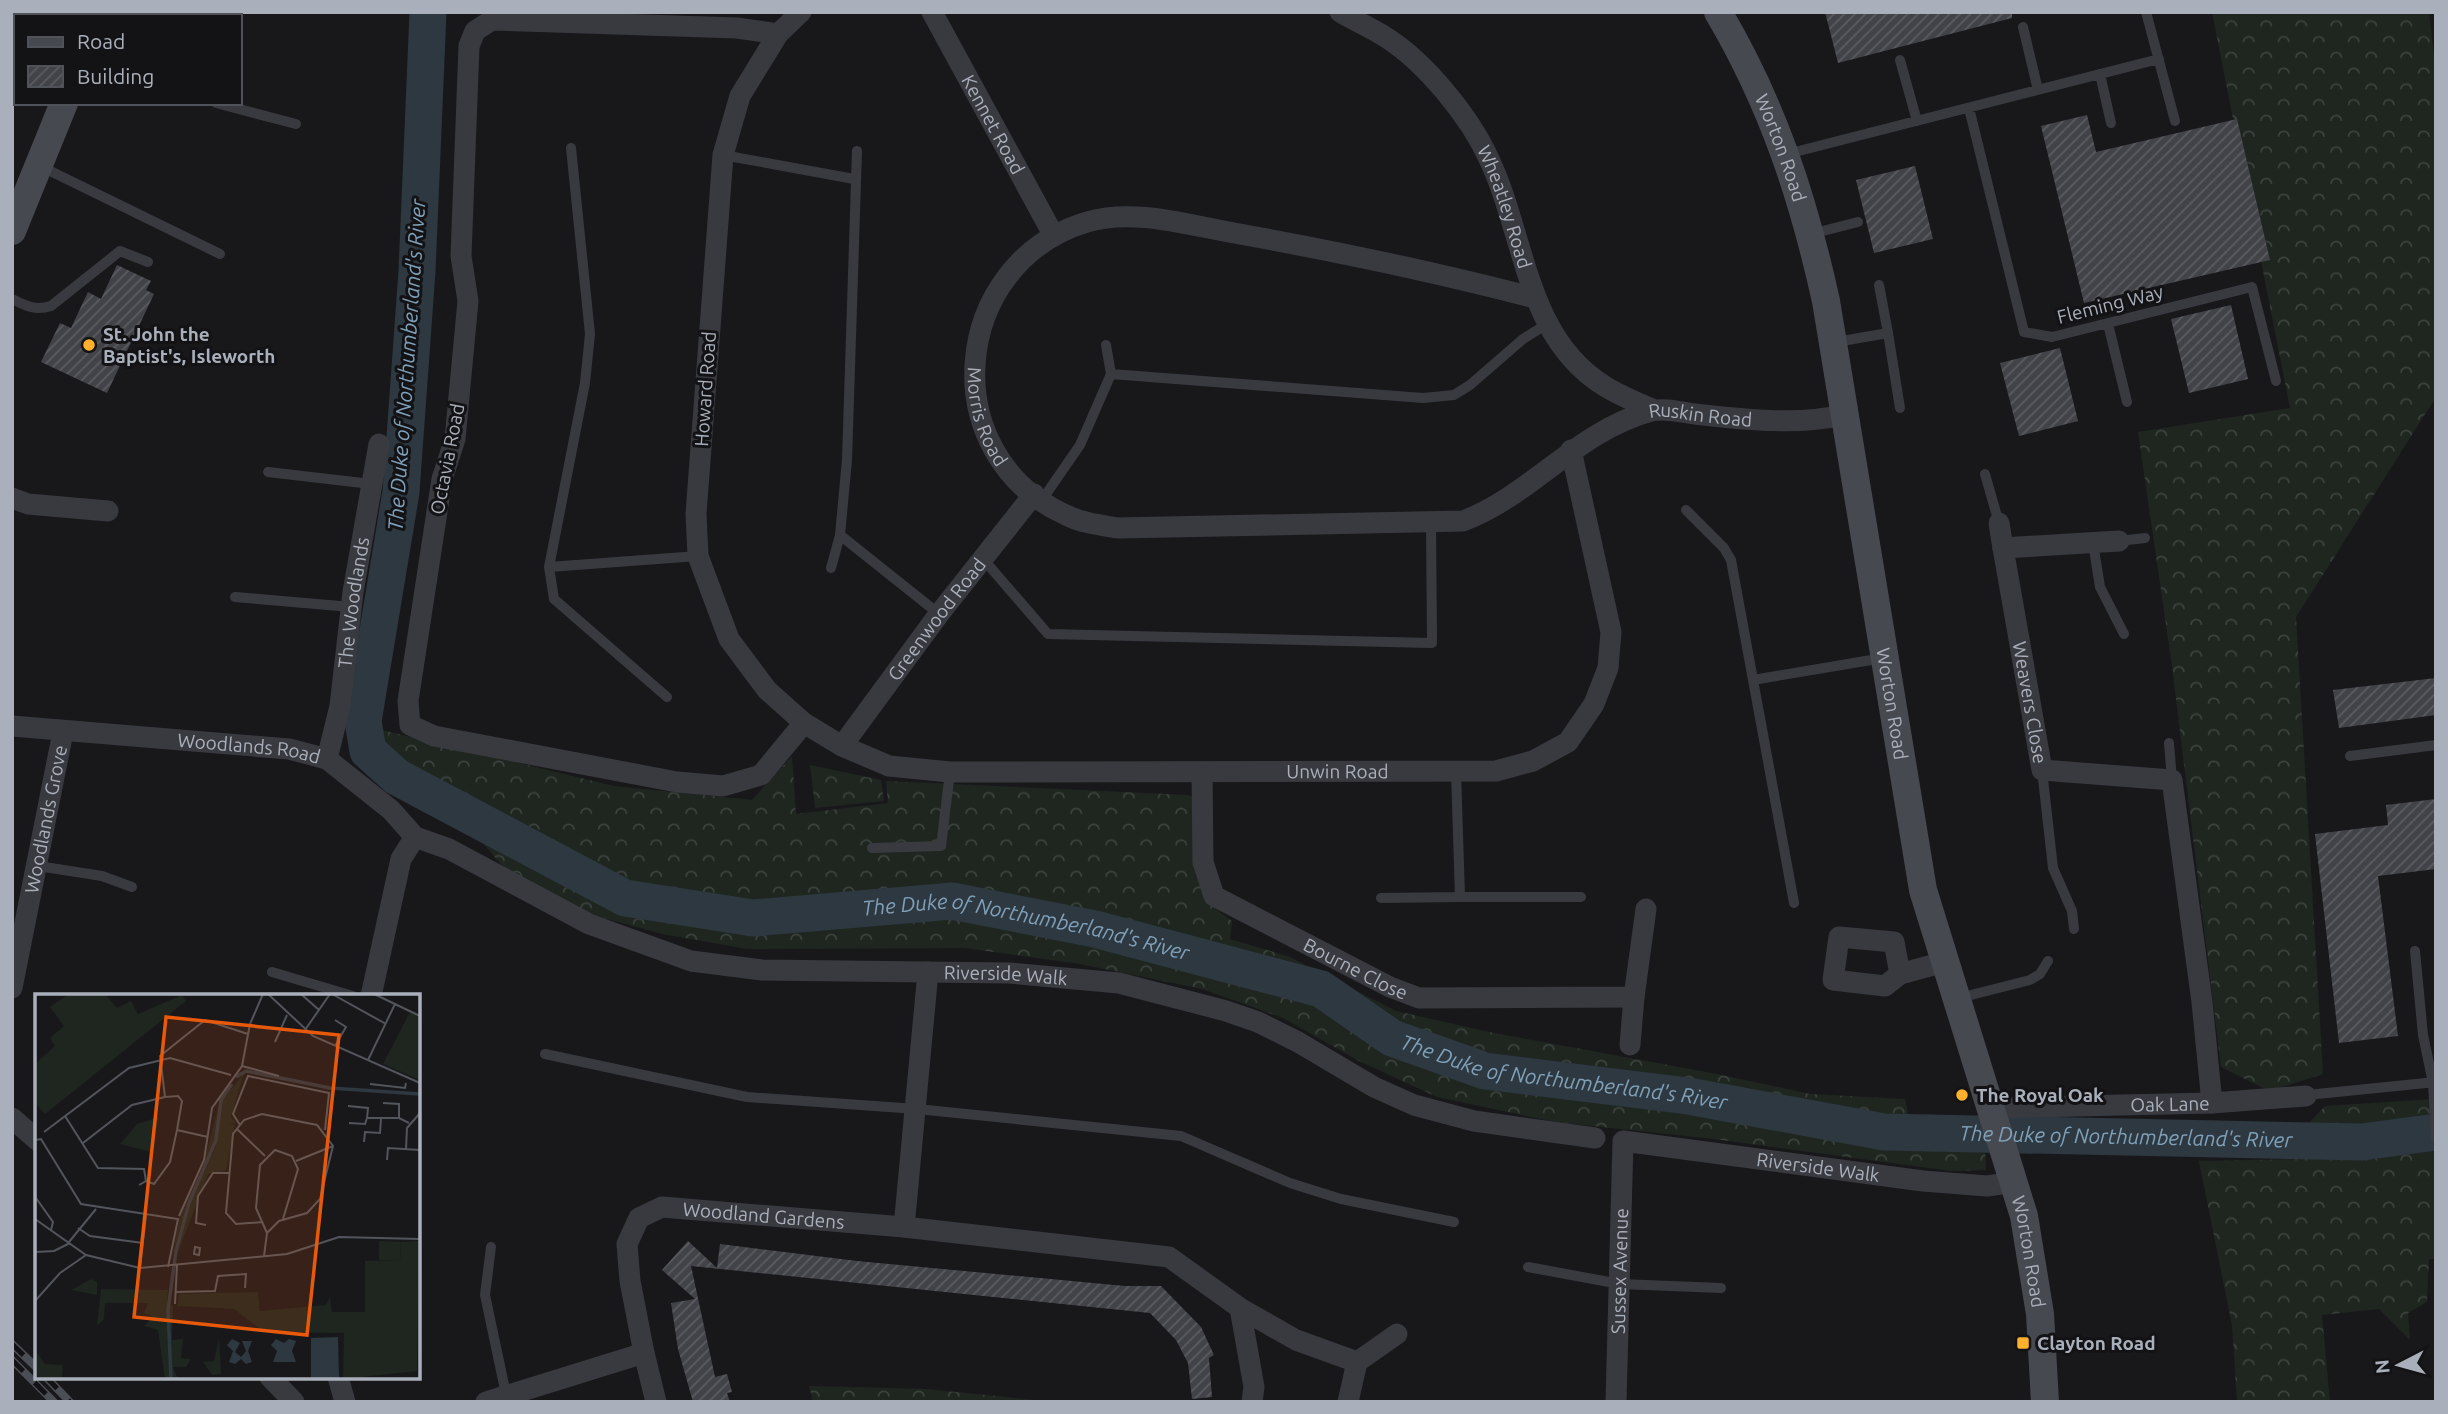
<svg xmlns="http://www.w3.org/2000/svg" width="2448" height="1414" font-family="Ubuntu,sans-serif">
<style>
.forest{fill:url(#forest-crowns)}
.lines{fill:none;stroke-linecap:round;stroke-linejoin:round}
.river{stroke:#2d3840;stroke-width:37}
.building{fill:url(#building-hatch)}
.lane{stroke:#393a40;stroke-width:10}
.street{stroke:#393a40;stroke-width:21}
.secondary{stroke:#474950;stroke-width:28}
.rail-casing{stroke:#4c4e55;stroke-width:8}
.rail{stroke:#131316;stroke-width:5;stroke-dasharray:16;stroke-linecap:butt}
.poi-dot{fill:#ffb02c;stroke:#131316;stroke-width:2.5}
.labels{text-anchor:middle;stroke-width:6;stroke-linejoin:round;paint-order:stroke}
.street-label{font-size:19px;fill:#aab0bb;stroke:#131316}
.poi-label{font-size:19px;font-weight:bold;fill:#aab0bb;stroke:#131316;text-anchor:start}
.water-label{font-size:21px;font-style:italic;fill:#7fa0b8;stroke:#131316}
.inset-river{fill:none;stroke:#2d3840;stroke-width:3.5}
.inset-road{fill:none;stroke:#52555b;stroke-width:2}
.view{fill:#e8590c;fill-opacity:0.15;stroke:#e8590c;stroke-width:3.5}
.inset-edge{fill:none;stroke:#aab0bb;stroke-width:3.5}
</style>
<defs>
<pattern id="forest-crowns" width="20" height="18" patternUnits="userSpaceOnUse" patternTransform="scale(1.75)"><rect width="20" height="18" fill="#1e261f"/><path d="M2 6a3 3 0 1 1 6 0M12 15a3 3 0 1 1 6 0" fill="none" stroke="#3c433e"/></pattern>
<pattern id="building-hatch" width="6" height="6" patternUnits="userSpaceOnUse" patternTransform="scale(1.75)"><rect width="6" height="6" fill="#424348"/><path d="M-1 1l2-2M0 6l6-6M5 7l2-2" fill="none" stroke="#5b5c60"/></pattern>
</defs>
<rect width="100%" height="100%" fill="#18181b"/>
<path class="forest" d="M2212,12H2429L2436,76V397L2296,617L2323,1074L2269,1091L2221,1067L2172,666L2138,432L2290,408Z
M382,730L614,786L752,800L792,756L796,814L888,803L886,781L1188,795L1195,798L1208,903L1232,921L1230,939L1290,957L1396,1011L1494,1033L1717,1074L1810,1094L1905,1099L1909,1119H1872L1482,1056L1407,1035L1356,1006L1320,979L1227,952L999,898L951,892L764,909L630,890L399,764L383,740Z
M810,765L881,780L884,801L815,808Z
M478,827L622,906L757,926L917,911L979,917L1183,961L1282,990L1378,1040L1474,1080L1643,1099L1867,1136L1985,1147L1986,1170L1951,1171L1714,1139L1555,1122L1437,1097L1359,1061L1283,1018L1202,989L1080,964L965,948L747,949L662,934L589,914L503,867L472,830Z
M2436,1099V1259H2429L2427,1302L2408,1313L2410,1340L2379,1309L2322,1315L2330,1402H2237L2232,1325L2199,1161L2308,1159L2306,1126L2325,1106Z
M809,1386L926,1389L1054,1402H813Z"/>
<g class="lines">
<path class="river" id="s1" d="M428,12L417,271L401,492L363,721L368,751L397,777L625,898L753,918L952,901L1095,929L1321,989L1392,1038L1485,1071L1688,1096L1884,1132L2362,1142L2436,1132"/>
</g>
<path class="building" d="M1825,12H2012V18L1838,63Z
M2087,115L2096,152L2237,119L2270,260L2084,303L2041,126Z
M1915,166L1933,239L1874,253L1856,180Z
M117,265L151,281L146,290L154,294L107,393L41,362L60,323L71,328L88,292L101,299Z
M2231,305L2248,379L2189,393L2171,319Z
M2060,348L2078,421L2019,436L2000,363Z
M2436,678V715L2339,728L2333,690Z
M2436,799V869L2378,876L2398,1036L2339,1043L2315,834L2388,825L2386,805Z
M688,1241L717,1268L720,1244L857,1261L1125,1286H1161L1201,1327L1214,1355L1209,1358L1212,1397L1192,1399L1188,1363L1176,1340L1150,1313L691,1266L715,1377L727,1374L732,1392L727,1393L730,1402H693L678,1349L671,1303L695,1299L662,1270Z"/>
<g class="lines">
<path class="lane" d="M2146,12L2175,121
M2023,27L2038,90
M1900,60L1917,121
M2100,74L2111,123
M216,103L296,124
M1969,108L2024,332L2052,337L2252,287L2276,381
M571,148L590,334L585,383L549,567L554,599L667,697
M1787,154L2159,59
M723,155L854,179
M40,166L220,254
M1811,234L1858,222
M1879,285L1888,333
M12,299C26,306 35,311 51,306L120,251L148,262
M2108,324L2127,402
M1836,342L1888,333L1900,408
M1111,374L1423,398L1454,395L1470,385L1523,339L1547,324
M268,472L371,484
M1985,474L1999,523
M1042,500L1080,445L1111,374L1106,345
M1686,510L1724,548L1731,560L1794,903
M840,535L939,614
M2119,541L2145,538
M2093,543L2100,587L2124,634
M984,560L1048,634L1432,643L1431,523
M549,567L698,556
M831,568L840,535L847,460L857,151
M235,597L351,607
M1753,680L1883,658
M2169,743L2172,780
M2350,756L2436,745
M2042,770L2053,868L2072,911L2074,929
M872,848L941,846L950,772
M38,866L102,876L132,887
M1460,897H1581
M1381,898L1460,897L1456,772
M2415,951L2423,1035L2433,1083L2436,1139
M272,972L353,996
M1959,998L2030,980L2040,974L2048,961
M545,1054L747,1097L917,1109L1181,1136L1290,1183L1341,1199L1454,1222
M2317,1094L2436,1082
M491,1247L485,1295L507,1399
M1528,1267L1620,1284L1721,1288"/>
<g class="street">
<path d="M69,12L76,16"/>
<path id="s2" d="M801,12L778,34L740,96L723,155L696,514L698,556L729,639L767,690L804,723L842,746L889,766L950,772L1496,771L1533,761L1568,742L1594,704L1608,668L1611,632L1571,450"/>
<path id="s3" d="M932,12L1054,236"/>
<path id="s4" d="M1340,12C1355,21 1372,28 1387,38C1426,63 1470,117 1489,159C1526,237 1525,338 1606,387C1621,396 1638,403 1654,410"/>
<path d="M778,34L737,28L492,20L475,31L469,46L461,256L468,301L455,439L442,479L408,701L410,725L434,736L677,782L723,786L761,775L804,723"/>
<path id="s5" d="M1535,298C1435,272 1335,251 1234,233C1188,225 1133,208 1087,222C950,263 933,455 1066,515C1082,523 1100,525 1118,528L1463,521C1532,495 1577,431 1651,411C1666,407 1688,414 1704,415C1748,420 1799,425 1843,415"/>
<path d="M12,498L28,504L108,511"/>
<path d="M1999,523L2003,548"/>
<path id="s6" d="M2119,541L2003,548L2042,770L2172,780L2202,1002L2212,1103"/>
<path id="s7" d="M12,726L289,749L327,759L391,810L415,837L449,849L589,924L691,961L762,970L1009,973L1119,983L1226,1011L1258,1022L1298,1042L1374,1087L1414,1105L1474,1121L1595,1138"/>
<path id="s8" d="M842,746L939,614L1034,494"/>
<path id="s9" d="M327,759L340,706L353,592L379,444"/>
<path id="s10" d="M1202,772L1203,862L1214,896L1390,987L1419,998L1634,997L1646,909"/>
<path d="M1839,937L1894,942L1900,974L1885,986L1833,980Z"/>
<path d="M928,972L904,1227L1169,1257L1240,1308L1296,1340L1357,1362L1348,1402"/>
<path d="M1900,974L1944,962"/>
<path id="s11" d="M12,988L63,732"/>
<path d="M371,996L401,859L415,837"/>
<path d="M1630,1045L1634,997"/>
<path id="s12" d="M1993,1108L2212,1103L2306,1096"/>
<path d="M12,1118L37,1140"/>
<path d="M1240,1308L1254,1387L1252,1402"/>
<path d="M644,1353L656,1402"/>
<path d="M1357,1362L1397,1334"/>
<path d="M270,1377L294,1402"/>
<path d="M338,1377L345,1402"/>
<path id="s13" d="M486,1402L644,1353L630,1281L627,1244L639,1218L662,1207L904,1227"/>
<path id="s14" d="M1616,1402L1623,1141L1923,1181L1987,1186L2015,1182"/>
</g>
<g class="secondary">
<path id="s15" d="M1718,12C1773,105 1803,197 1826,301L1923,890L2024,1216L2040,1314L2045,1402"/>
<path d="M96,16L97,12"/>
<path d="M12,231L64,103"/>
</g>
<defs>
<path id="rail" d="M12,1344L37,1368
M12,1360L54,1402
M46,1377L70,1402"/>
</defs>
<use href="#rail" class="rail-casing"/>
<use href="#rail" class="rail"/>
</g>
<g class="poi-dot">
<circle cx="89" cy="345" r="7"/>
<circle cx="1962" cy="1095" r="7"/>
<rect x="2016" y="1336" width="14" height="14" rx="3.5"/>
</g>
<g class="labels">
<g class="street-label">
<text dy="7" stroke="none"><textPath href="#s3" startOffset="128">Kennet Road</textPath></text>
<text dy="7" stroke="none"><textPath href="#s15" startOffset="150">Worton Road</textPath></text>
<text dy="7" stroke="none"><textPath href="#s4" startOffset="264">Wheatley Road</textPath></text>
<text transform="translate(2110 304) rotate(-14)" y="7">Fleming Way</text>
<text transform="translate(705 389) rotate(-86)" y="7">Howard Road</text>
<text dy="7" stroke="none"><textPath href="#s5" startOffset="704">Morris Road</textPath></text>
<text dy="7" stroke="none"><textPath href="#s5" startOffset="1505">Ruskin Road</textPath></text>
<text transform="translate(447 459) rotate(-79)" y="7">Octavia Road</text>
<text dy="7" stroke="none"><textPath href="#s9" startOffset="159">The Woodlands</textPath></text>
<text dy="7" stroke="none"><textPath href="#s8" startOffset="158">Greenwood Road</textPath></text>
<text dy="7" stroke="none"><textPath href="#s6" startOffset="273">Weavers Close</textPath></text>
<text dy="7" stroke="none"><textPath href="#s15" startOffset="718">Worton Road</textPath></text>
<text dy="7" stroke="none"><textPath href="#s7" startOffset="238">Woodlands Road</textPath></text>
<text dy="7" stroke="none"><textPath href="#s2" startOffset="1314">Unwin Road</textPath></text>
<text dy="7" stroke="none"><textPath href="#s11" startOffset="172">Woodlands Grove</textPath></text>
<text dy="7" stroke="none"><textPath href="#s10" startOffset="285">Bourne Close</textPath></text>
<text dy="7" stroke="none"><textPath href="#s7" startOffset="1054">Riverside Walk</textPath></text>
<text dy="7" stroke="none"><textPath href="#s12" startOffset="177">Oak Lane</textPath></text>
<text dy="7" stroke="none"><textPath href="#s14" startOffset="458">Riverside Walk</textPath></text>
<text dy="7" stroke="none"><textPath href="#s13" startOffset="432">Woodland Gardens</textPath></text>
<text dy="7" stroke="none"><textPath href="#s15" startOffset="1284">Worton Road</textPath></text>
<text dy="7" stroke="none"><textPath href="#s14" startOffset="131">Sussex Avenue</textPath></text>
</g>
<g class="poi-label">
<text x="103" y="341">St. John the<tspan x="103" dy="22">Baptist's, Isleworth</tspan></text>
<text x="1976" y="1102">The Royal Oak</text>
<text x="2037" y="1350">Clayton Road</text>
</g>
<g class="water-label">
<text transform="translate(407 365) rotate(-86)" y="7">The Duke of Northumberland's River</text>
<text dy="7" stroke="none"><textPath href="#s1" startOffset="1446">The Duke of Northumberland's River</textPath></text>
<text dy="7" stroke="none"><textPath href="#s1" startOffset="2012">The Duke of Northumberland's River</textPath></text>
<text dy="7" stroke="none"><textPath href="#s1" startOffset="2580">The Duke of Northumberland's River</textPath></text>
</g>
</g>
<g transform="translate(35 994)">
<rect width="385" height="385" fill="#18181b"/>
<path d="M344,247L366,248L365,266H344ZM56,285L62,288V301L36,296ZM0,356L10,370L28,371L27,385H0Z" fill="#1e261f"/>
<path d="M34,0H70L82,14L96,7L103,20L147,1L151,7L10,120L0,109V70L20,52L15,44L29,32L15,13ZM375,18L385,22V86L348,70ZM209,79L196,123L201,129H194L200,131L191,177L173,180L142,261L155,209L181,152L187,107ZM185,106L179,149L166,186L153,208L135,270L146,217L167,176ZM124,123L116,158L85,150L102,130ZM384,247L382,377L308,385L309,339L229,338L199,315L142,312L144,300L223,298L225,317L291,311L295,303L297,318H330V267L365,266L366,248ZM66,295L133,296L132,309L138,312L137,346L148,345L146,364L156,365L151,373H138L143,385H130L123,336L109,332L118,323L109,319L113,309H70L69,325L62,332ZM184,344L186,380L177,381L168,368L179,367Z" fill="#1e261f"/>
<path d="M303,343L304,385H276V344ZM197,345L205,349L200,358L206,363L211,357L207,347H217L213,357L217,368L211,370L206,365L200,370L194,368L198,357L192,351ZM241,345L249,349L254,345L261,347L257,357L261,368H238L242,357L236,351Z" fill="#2d3840"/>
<path class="inset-river" d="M201,83L211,77L295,94L385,100M136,385L133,316L141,257L154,209L181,146L186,106L197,90"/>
<path class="inset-road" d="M233,0L278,42L385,89M266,0L284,16M297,0L351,30M339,0L385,22M300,26L311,33L300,52M270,36L295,0M240,48L252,21M333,66L360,10M207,72L244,82M335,90L370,94L371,89M348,109L364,110V124M313,112L333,114L332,124H364L374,129M30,122L63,174L109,175L111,187L104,191M314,129L330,130L332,124M205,131L198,120L213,82L294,99L290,136M202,135L230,162M142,136L147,107L143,102L130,103L125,62L170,26L213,40M9,138L94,74L135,64L196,81M0,146L6,145L46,210L143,225L133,273M329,148L330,138L345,139L346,125M48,149L97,111L130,103M371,155L372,134L385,119M352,166L353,154L385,156M261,167L298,152M111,187L119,190L135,168L142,136L173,143M1,204L18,228L16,236M144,222L169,166L177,114L207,72L215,30L228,0M0,225L51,261L105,274L252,260L304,243L385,245M228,228L201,230L191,219L198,140L209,126L227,120L282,131L298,152L285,205L272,219L244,227L232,239M171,231L161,229L163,202L178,179H194M43,234L55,242L108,249M34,248L61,215M160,253L165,254L164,261L159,260ZM1,258L19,257L35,249M229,262L232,239L221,214L225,171L240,156L257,162L263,175L248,225M105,274L111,221M140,298L180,297L183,282L211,280L210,294M0,307L25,279L51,261M140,310L142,271"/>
<path class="view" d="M131,23L304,41L272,341L99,323Z"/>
<rect width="385" height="385" class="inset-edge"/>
</g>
<rect width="2448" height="1414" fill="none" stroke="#aab0bb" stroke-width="28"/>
<rect x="14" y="14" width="228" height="91" fill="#131316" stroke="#4f5258" stroke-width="2"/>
<rect x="28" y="37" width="35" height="10" fill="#474950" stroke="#4f5258" stroke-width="2"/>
<text x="77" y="49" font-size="21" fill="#aab0bb">Road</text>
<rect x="28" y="66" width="35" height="21" fill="url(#building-hatch)" stroke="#4f5258" stroke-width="2"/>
<text x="77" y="84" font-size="21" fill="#aab0bb">Building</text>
<g transform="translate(2399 1365) rotate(264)" stroke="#131316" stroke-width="5" paint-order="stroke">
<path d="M0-5L12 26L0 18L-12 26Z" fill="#aab0bb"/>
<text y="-10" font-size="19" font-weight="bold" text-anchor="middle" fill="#aab0bb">N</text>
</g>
</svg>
